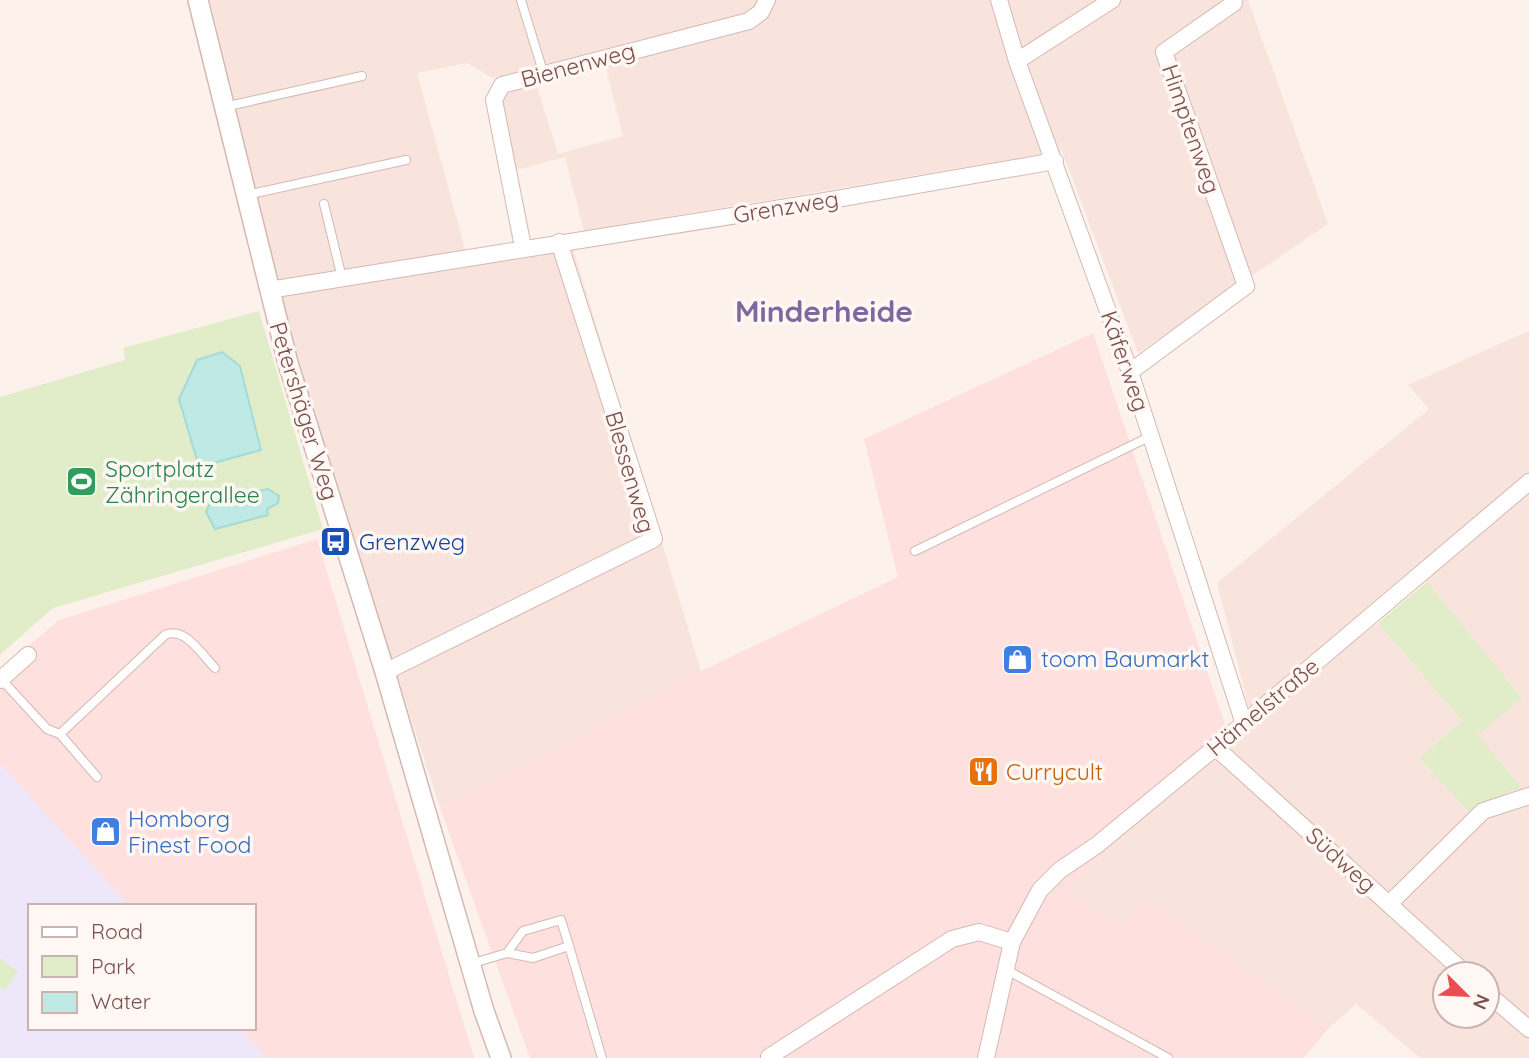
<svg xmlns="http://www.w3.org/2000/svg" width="1529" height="1058" font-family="Quicksand,sans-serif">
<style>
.residential{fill:#f8e4dc;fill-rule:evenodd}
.commercial{fill:#fee0df;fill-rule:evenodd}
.education{fill:#eee7fa}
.green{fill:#e0edc8}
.water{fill:#bee9e4;stroke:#a3dbd6;stroke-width:2}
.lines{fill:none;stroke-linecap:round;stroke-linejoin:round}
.service-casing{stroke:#d4b8b2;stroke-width:10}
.minor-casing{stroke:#d4b8b2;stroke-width:18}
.tertiary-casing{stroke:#d4b8b2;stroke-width:22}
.service{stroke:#fff;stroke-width:8}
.minor{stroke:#fff;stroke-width:16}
.tertiary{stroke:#fff;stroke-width:19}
.labels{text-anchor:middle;stroke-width:7;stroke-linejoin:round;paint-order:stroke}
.street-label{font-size:23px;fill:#7b504c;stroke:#fff7f3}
.leisure-label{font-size:23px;fill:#27864d;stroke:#fff7f3;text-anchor:start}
.transit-label{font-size:23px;fill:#164399;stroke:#fff7f3;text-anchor:start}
.shop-label{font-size:23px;fill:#366cbe;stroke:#fff7f3;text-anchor:start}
.food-label{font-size:23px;fill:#c56008;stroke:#fff7f3;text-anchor:start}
.district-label{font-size:30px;font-weight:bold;fill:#7e689d;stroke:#fff7f3}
</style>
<rect width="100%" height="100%" fill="#fdf2eb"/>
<path class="residential" d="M210,0H1248L1328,224L1138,353L1062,151L584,231L565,157L516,170L500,101L513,89L536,83L558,154L623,136L602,52L492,78L467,63L417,73L468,260L573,248L701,671L440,808L298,367Z
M1529,331V1058H1420L1356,1004L1328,1029L1146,897L1121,925L1066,891L1229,736L1378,623L1462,721L1419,758L1471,814L1520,787L1478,735L1521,697L1414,567L1249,708L1217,583L1429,409L1408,385ZM1445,974H1487V1016H1445Z"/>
<path class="commercial" d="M1093,333L1229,736L1066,891L1121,925L1146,897L1328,1029L1304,1058H530L440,808L701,671L898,577L864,439Z
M317,539L474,1058H0V670L59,620ZM30,906H254V1028H30Z"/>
<path class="education" d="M0,763L129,906H30V1028H240L267,1058H0Z"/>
<path class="green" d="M259,311L323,529L53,608L0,655V397L125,360L123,348Z
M1427,582L1522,698L1478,735L1521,787L1490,801L1471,814L1419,758L1462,721L1378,623Z
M0,958L18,972L5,991L0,987Z"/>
<path class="water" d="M222,352L240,366L261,450L199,467L179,399L197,360Z
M268,489L279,496L278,503L267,509L268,515L215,529L206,512L211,501Z"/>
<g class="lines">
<defs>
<path id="service" d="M521,0L544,75
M224,107L362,76
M247,195L406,160
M324,204L342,278
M915,551L1151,436
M1,679L47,729L60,734L97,777
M60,734L165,635C185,626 202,655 215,668
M569,946L602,1058
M470,964L507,953L533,958L569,946L561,920L523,931L507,953
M1005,969L1168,1058"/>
<path id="minor" d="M999,0L1017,61L1130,372L1244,724
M1017,61L1112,0
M523,247L494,100L502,85L749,21L761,12L767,0
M269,290L825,201L1055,161
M1130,372L1246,286L1164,52L1234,3
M385,672L654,539L559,242
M0,680L28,655
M1215,747L1466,974
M1389,904L1483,811L1529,796
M1487,993L1529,1029
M769,1057L952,939L979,932L1012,942
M986,1058L1012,942L1040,890L1060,870L1097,845L1229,736L1529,482"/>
<path id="tertiary" d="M198,0L288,363L385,672L484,1011L501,1058"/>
</defs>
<use href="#service" class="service-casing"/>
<use href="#minor" class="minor-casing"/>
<use href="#tertiary" class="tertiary-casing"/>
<use href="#service" class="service"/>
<use href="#minor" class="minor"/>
<use href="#tertiary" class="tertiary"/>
</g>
<defs>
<symbol id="stadium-square" viewBox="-11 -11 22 22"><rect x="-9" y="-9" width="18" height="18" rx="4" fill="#2e9e5b" stroke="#fff7f3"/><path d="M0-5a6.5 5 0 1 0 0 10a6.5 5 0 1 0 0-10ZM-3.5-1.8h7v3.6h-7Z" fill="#fff"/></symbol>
<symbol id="bus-square" viewBox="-11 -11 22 22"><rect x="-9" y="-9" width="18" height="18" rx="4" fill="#1a4fb4" stroke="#fff7f3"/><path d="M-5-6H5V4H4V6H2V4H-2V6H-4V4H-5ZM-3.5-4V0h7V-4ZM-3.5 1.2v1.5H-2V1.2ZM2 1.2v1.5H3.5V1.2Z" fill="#fff"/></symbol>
<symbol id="shop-square" viewBox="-11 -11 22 22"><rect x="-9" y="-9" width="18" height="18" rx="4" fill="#3f7fe0" stroke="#fff7f3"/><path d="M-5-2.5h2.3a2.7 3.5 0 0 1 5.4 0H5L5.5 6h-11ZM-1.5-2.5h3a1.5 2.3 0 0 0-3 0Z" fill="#fff"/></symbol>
<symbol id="restaurant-square" viewBox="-11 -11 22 22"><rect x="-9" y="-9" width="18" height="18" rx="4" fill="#e8710a" stroke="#fff7f3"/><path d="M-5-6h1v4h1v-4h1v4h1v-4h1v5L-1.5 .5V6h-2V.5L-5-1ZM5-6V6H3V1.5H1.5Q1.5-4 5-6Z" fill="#fff"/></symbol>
</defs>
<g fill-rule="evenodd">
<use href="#stadium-square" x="64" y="464" width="35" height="35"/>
<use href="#bus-square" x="318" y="524" width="35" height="35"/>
<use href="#shop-square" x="1000" y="642" width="35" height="35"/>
<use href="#restaurant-square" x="966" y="754" width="35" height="35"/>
<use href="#shop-square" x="88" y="814" width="35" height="35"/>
</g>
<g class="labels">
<g class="street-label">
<text transform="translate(578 65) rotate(-15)" y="8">Bienenweg</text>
<text transform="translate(1191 129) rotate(71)" y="8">Himptenweg</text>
<text transform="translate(786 207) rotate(-9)" y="8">Grenzweg</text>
<text transform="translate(1125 361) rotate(71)" y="8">Käferweg</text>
<text transform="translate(304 411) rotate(73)" y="8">Petershäger Weg</text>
<text transform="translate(630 472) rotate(74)" y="8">Blessenweg</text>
<text transform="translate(1263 707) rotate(-40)" y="8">Hämelstraße</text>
<text transform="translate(1341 860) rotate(42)" y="8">Südweg</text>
</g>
<g class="leisure-label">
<text x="105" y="477">Sportplatz<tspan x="105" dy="26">Zähringerallee</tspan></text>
</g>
<g class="transit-label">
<text x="359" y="550">Grenzweg</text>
</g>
<g class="shop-label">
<text x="1041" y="667">toom Baumarkt</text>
<text x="128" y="827">Homborg<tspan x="128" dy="26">Finest Food</tspan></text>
</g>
<g class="food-label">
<text x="1006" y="780">Currycult</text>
</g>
<g class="district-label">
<text x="824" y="322">Minderheide</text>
</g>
</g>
<rect x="28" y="904" width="228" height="126" fill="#fff7f3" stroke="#cab4b0" stroke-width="2"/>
<rect x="42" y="927" width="35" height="10" fill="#ffffff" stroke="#cab4b0" stroke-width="2"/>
<text x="91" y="939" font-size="21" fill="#7b504c">Road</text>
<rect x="42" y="956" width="35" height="21" fill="#e0edc8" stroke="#cab4b0" stroke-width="2"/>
<text x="91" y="974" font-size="21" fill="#7b504c">Park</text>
<rect x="42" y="992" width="35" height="21" fill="#bee9e4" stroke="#cab4b0" stroke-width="2"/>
<text x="91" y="1009" font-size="21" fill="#7b504c">Water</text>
<g transform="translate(1466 995) rotate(114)"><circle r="33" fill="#fff7f3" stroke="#cab4b0" stroke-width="2"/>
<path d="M0-5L12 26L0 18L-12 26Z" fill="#eb4d52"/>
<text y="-10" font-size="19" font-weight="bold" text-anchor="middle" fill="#7b504c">N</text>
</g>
</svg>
